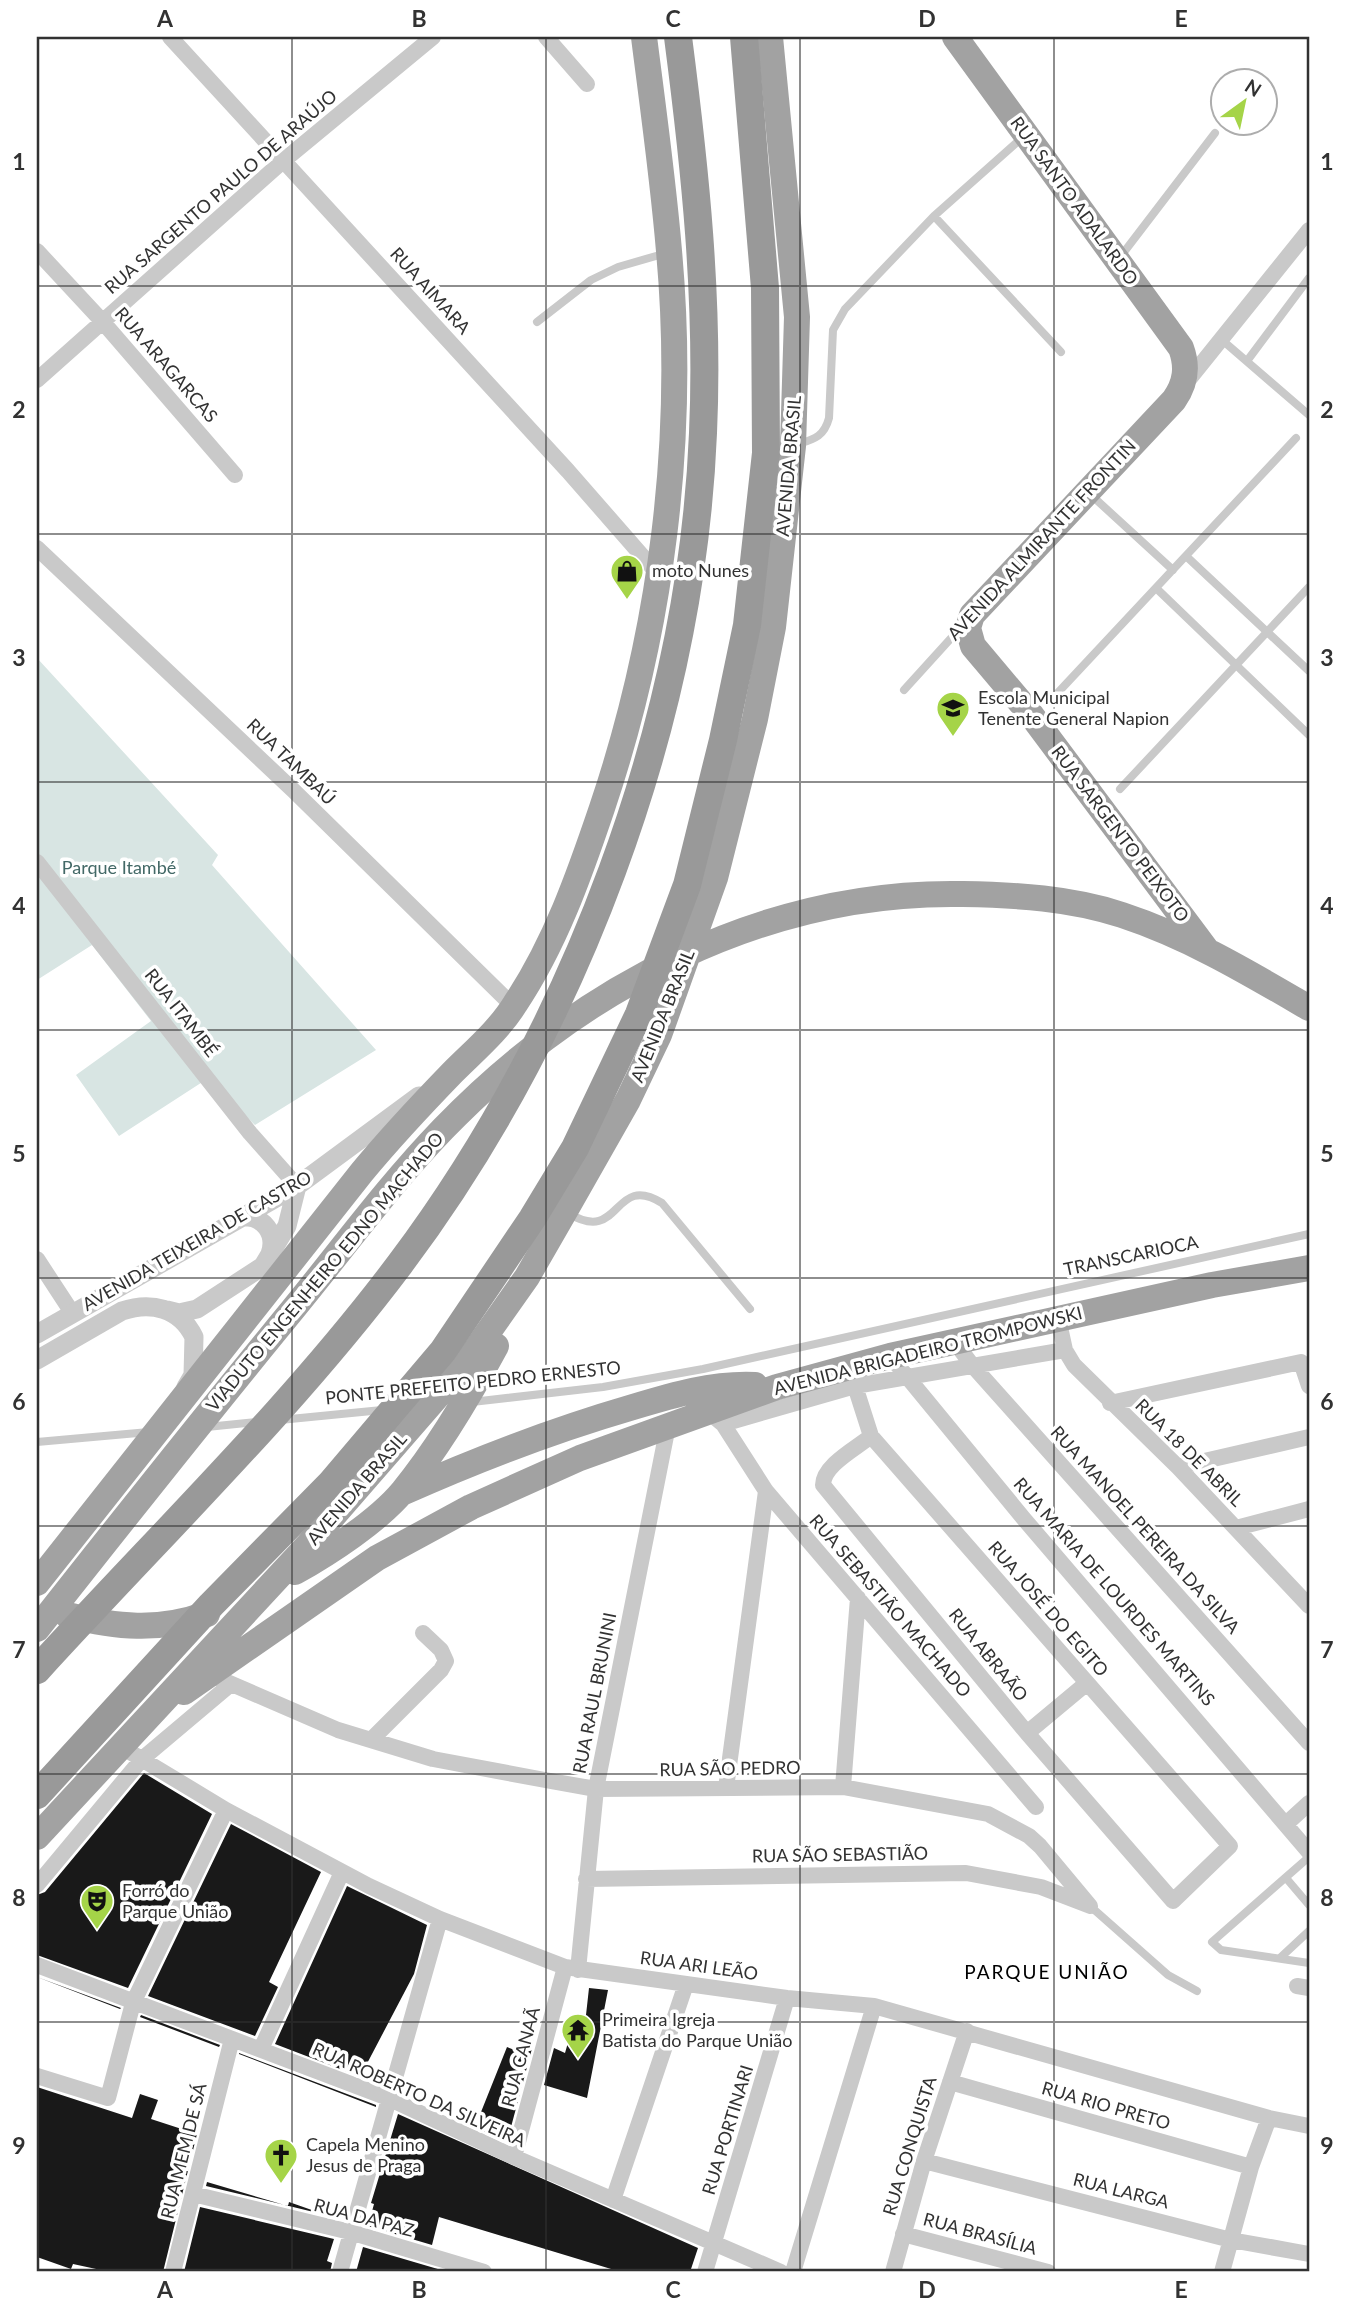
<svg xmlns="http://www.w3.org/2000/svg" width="1346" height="2309" font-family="Lato,sans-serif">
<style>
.green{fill:#d8e5e3}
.building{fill:#191919}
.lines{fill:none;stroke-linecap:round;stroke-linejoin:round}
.service{stroke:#c9c9c9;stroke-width:8}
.minor{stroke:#c9c9c9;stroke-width:16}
.tertiary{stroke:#c9c9c9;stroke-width:19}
.trunk{stroke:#a2a2a2;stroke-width:26}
.motorway{stroke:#999;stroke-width:28}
.grid{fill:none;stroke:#323232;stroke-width:2;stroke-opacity:0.55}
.labels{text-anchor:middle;stroke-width:7;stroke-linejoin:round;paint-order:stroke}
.street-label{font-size:18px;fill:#323232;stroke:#fff}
.poi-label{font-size:18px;fill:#323232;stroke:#fff;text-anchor:start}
.park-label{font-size:18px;fill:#436967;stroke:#fff}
.neighbourhood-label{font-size:19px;letter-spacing:2px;fill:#000;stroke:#fff}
.neatline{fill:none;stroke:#323232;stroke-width:2.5}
.grid-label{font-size:23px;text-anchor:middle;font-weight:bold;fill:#323232}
</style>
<rect width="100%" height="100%" fill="#fff"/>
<path class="green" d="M37,658L218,855L212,865L376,1050L255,1125L207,1079L119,1136L76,1075L151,1021L92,945L37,980Z"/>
<path class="building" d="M144,1773L212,1814L128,1988L37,1955V1895L45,1892Z
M231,1824L321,1872L269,1982L278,1987L255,2036L148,1996Z
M347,1886L427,1925L414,1974L361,2075L382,2085L275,2044Z
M37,1977L121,2008L120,2009Z
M589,1988L608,1990L587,2098L544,2085L554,2048L565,2053L571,2032L584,2033Z
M141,2015L220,2045L219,2047L140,2017Z
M526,2037L534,2041L507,2142L475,2127L507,2047L520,2052Z
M239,2053L376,2105V2107L239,2054Z
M37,2087L132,2118L140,2094L158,2100L151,2119L197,2134L163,2272H110L73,2264L71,2269L37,2257Z
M398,2114L698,2248L690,2272H621L439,2217L432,2245L368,2226L374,2204L371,2203Z
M207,2182L288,2206L289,2202L326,2215L206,2186Z
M200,2207L334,2239L327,2261L332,2263L330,2272H184Z
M363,2247L448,2272H356Z"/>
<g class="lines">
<path class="service" d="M934,216L1061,352
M1121,256L1215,133
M537,322L591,280L618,267L663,254
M1222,340L1309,415
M1247,361L1309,278
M796,445C814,439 824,437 829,418L833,330L845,309L934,216L1023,137
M1090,494L1173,570
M1186,556L1309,671
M1156,588L1309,735
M904,690L963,625
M1051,700L1296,438
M1120,789L1309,587
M568,1213C622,1246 612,1172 662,1203L750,1309
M472,1402L603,1387L703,1369L1309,1234
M280,1420L382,1410
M207,1427L257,1422
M37,1442L149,1432
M1309,1857L1212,1942L1221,1950L1309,1963
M1286,1878L1309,1905
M1090,1906L1168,1975L1197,1991
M1280,1958L1309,1931"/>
<path class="minor" d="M170,37L568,471L658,574
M546,37L587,84
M37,251L102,321L235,475
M37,380L283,161L433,37
M1186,383L1309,230
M37,548L294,791L514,1007
M37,862L250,1133L297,1186
M37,1259L73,1314
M1058,1318L1065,1350L1074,1365L1178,1467L1309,1606
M954,1341L972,1365L1309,1743
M890,1356L1024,1519L1309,1852
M855,1386L871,1436L1230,1846L1173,1901L1027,1733L823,1485C823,1465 857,1448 871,1436
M1110,1403L1301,1362L1309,1386
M717,1419L723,1424L855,1386L1065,1350
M723,1424L766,1491L1036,1807
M1178,1467L1309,1437
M1236,1528L1309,1509
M211,1675L338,1730L433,1759L545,1780L596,1789L843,1787L988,1814L1029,1836L1040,1846L1090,1906
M1027,1733L1087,1683
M371,1740L441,1670L446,1661L441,1650L423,1633
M120,1746L226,1810L369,1886L440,1919L565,1967L787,1998L874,2006L1269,2118L1309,2126
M843,1787L858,1598
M726,1788L766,1491
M1286,1824L1309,1803
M586,1879L966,1873L1041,1887L1088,1905
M37,1885L142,1759L231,1684
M37,1965L388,2098L514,2157L781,2272
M578,1970L596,1789L668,1426
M1297,1986L1309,1988
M261,2049L342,1872
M37,2076L108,2098L133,2003L226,1810
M950,2082L1251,2167
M514,2157L565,1967
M924,2161L1231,2240L1309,2254
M193,2194L350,2232L484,2272
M613,2200L686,1984
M903,2234L1048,2272
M173,2272L232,2039
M340,2272L440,1919
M705,2272L787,1998
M793,2272L874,2006
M893,2272L924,2161L967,2031
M1222,2272L1251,2167L1269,2118"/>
<path class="tertiary" d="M241,1217C264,1215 277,1234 270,1254
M167,1310L179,1313L197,1309L263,1266L287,1226L297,1186
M37,1334L297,1186L419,1096
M37,1360L122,1311C151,1301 180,1308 194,1337L193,1375L186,1387"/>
<path class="trunk" d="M955,37L1181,348C1188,367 1186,383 1174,400L972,615L968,628L973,646L1032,716L1206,949
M402,1493C478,1459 554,1430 633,1407C673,1395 713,1383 755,1385
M295,1572C329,1553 378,1521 403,1491C439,1447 469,1396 496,1346
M37,1583L362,1172C391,1137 421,1105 453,1072C474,1051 499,1030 515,1004C555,944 579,876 602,808C662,630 686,438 669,251C663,179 653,108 644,37
M67,1615C116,1627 158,1632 207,1614
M37,1629C122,1521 207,1414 294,1308C343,1248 389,1185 443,1129C579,988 764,890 963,894C1016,895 1071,898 1122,915C1189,937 1249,973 1309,1008
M184,1692L377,1558L471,1507L580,1458L777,1387L890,1356L1212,1285L1309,1268
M37,1837L308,1545L467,1362L527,1277L565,1211L628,1100L659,1035L715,878L755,719L773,627L793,446L797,317L770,37"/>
<path class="motorway" d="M37,1670C159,1536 291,1409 400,1264C574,1032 691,724 703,433C709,300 695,168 678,37
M37,1795L211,1605L331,1483L443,1351L532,1219L575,1148L639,1014L687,885L723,740L747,625L766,453L765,288L744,37"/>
</g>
<path class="grid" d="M292,37V2272M546,37V2272M800,37V2272M1054,37V2272M37,286H1309M37,534H1309M37,782H1309M37,1030H1309M37,1278H1309M37,1526H1309M37,1774H1309M37,2022H1309"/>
<defs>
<symbol id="shop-pin" viewBox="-11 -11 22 30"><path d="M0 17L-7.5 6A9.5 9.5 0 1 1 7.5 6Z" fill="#a5d448" stroke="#fff"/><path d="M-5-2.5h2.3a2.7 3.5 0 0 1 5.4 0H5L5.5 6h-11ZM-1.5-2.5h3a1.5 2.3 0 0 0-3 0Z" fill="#111"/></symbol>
<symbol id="school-pin" viewBox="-11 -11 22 30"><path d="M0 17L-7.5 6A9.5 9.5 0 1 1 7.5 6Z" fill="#a5d448" stroke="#fff"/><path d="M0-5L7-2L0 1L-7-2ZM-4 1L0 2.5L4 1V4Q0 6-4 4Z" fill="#111"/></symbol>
<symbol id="theatre-pin" viewBox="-11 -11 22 30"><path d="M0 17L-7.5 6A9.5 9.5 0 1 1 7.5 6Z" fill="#a5d448" stroke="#fff"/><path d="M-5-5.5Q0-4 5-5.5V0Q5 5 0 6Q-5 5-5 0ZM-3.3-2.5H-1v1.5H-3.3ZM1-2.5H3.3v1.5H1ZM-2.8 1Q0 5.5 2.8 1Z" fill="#111"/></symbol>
<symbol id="temple-pin" viewBox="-11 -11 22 30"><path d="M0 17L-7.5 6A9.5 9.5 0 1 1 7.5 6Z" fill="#a5d448" stroke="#fff"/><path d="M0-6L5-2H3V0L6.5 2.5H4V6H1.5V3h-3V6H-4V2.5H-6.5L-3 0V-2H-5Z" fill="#111"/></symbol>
<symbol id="church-pin" viewBox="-11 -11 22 30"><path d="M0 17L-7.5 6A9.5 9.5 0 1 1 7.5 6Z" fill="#a5d448" stroke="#fff"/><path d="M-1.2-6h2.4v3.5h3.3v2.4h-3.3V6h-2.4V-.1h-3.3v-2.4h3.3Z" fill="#111"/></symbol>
</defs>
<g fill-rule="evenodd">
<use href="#shop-pin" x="608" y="552" width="38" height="52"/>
<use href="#school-pin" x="934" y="689" width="38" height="52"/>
<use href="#theatre-pin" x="78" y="1882" width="38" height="52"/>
<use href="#temple-pin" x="559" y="2011" width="38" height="52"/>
<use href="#church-pin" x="262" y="2136" width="38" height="52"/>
</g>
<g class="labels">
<g class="street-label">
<text transform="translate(221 192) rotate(-41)" y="6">RUA SARGENTO PAULO DE ARAÚJO</text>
<text transform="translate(1074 201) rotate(54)" y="6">RUA SANTO ADALARDO</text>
<text transform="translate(430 291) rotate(48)" y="6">RUA AIMARA</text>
<text transform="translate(166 365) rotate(49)" y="6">RUA ARAGARCAS</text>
<text transform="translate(789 466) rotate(-85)" y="6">AVENIDA BRASIL</text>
<text transform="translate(1042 540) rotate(-47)" y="6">AVENIDA ALMIRANTE FRONTIN</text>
<text transform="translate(291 762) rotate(44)" y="6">RUA TAMBAÚ</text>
<text transform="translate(1120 834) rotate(53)" y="6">RUA SARGENTO PEIXOTO</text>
<text transform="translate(181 1013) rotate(52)" y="6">RUA ITAMBÉ</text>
<text transform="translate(663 1016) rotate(-68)" y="6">AVENIDA BRASIL</text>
<text transform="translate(197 1241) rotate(-30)" y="6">AVENIDA TEIXEIRA DE CASTRO</text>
<text transform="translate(1131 1256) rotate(-12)" y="6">TRANSCARIOCA</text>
<text transform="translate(325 1272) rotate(-50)" y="6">VIADUTO ENGENHEIRO EDNO MACHADO</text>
<text transform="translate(928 1351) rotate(-14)" y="6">AVENIDA BRIGADEIRO TROMPOWSKI</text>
<text transform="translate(473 1383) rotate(-6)" y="6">PONTE PREFEITO PEDRO ERNESTO</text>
<text transform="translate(1189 1453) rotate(45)" y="6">RUA 18 DE ABRIL</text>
<text transform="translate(357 1489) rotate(-49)" y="6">AVENIDA BRASIL</text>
<text transform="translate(1145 1530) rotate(48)" y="6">RUA MANOEL PEREIRA DA SILVA</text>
<text transform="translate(1114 1592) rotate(49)" y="6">RUA MARIA DE LOURDES MARTINS</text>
<text transform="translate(890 1606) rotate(49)" y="6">RUA SEBASTIÃO MACHADO</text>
<text transform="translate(1048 1609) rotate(49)" y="6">RUA JOSÉ DO EGITO</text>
<text transform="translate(988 1655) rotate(51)" y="6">RUA ABRAÃO</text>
<text transform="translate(595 1693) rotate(-79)" y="6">RUA RAUL BRUNINI</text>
<text transform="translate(730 1769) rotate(-1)" y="6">RUA SÃO PEDRO</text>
<text transform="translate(840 1855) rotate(-1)" y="6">RUA SÃO SEBASTIÃO</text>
<text transform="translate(699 1966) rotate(8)" y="6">RUA ARI LEÃO</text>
<text transform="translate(521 2057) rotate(-75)" y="6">RUA CANAÃ</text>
<text transform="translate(419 2095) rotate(24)" y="6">RUA ROBERTO DA SILVEIRA</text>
<text transform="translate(1106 2106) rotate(16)" y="6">RUA RIO PRETO</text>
<text transform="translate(728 2130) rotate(-73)" y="6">RUA PORTINARI</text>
<text transform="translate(910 2146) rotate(-73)" y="6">RUA CONQUISTA</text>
<text transform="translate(184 2151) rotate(-76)" y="6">RUA MEM DE SÁ</text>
<text transform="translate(1121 2191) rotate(14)" y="6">RUA LARGA</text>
<text transform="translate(364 2218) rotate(15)" y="6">RUA DA PAZ</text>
<text transform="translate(980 2234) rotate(15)" y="6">RUA BRASÍLIA</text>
</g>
<g class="poi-label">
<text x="652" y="577">moto Nunes</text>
<text x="978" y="704">Escola Municipal<tspan x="978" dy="21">Tenente General Napion</tspan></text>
<text x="122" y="1897">Forró do<tspan x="122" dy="21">Parque União</tspan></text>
<text x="602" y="2026">Primeira Igreja<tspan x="602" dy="21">Batista do Parque União</tspan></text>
<text x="306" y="2151">Capela Menino<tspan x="306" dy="21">Jesus de Praga</tspan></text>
</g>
<g class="park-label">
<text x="119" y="874">Parque Itambé</text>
</g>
<g class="neighbourhood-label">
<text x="1047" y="1979">PARQUE UNIÃO</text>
</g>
</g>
<rect width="1346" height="2309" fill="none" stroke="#ffffff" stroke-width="77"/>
<g transform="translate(1244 102) rotate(33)"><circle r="33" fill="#ffffff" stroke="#adadad" stroke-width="2"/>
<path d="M0-5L12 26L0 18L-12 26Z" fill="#a5d448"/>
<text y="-10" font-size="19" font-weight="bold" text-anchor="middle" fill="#323232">N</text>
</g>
<rect x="38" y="38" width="1270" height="2232" class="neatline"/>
<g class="grid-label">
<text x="165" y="27">A</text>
<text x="419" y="27">B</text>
<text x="673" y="27">C</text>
<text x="927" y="27">D</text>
<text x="1181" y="27">E</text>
<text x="19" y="170">1</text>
<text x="1327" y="170">1</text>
<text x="19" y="418">2</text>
<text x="1327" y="418">2</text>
<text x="19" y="666">3</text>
<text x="1327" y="666">3</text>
<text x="19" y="914">4</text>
<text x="1327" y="914">4</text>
<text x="19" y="1162">5</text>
<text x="1327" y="1162">5</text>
<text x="19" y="1410">6</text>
<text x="1327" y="1410">6</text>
<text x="19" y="1658">7</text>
<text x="1327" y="1658">7</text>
<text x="19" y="1906">8</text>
<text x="1327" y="1906">8</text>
<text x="19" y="2154">9</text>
<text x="1327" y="2154">9</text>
<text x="165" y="2298">A</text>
<text x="419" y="2298">B</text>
<text x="673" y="2298">C</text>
<text x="927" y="2298">D</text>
<text x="1181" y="2298">E</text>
</g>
</svg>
